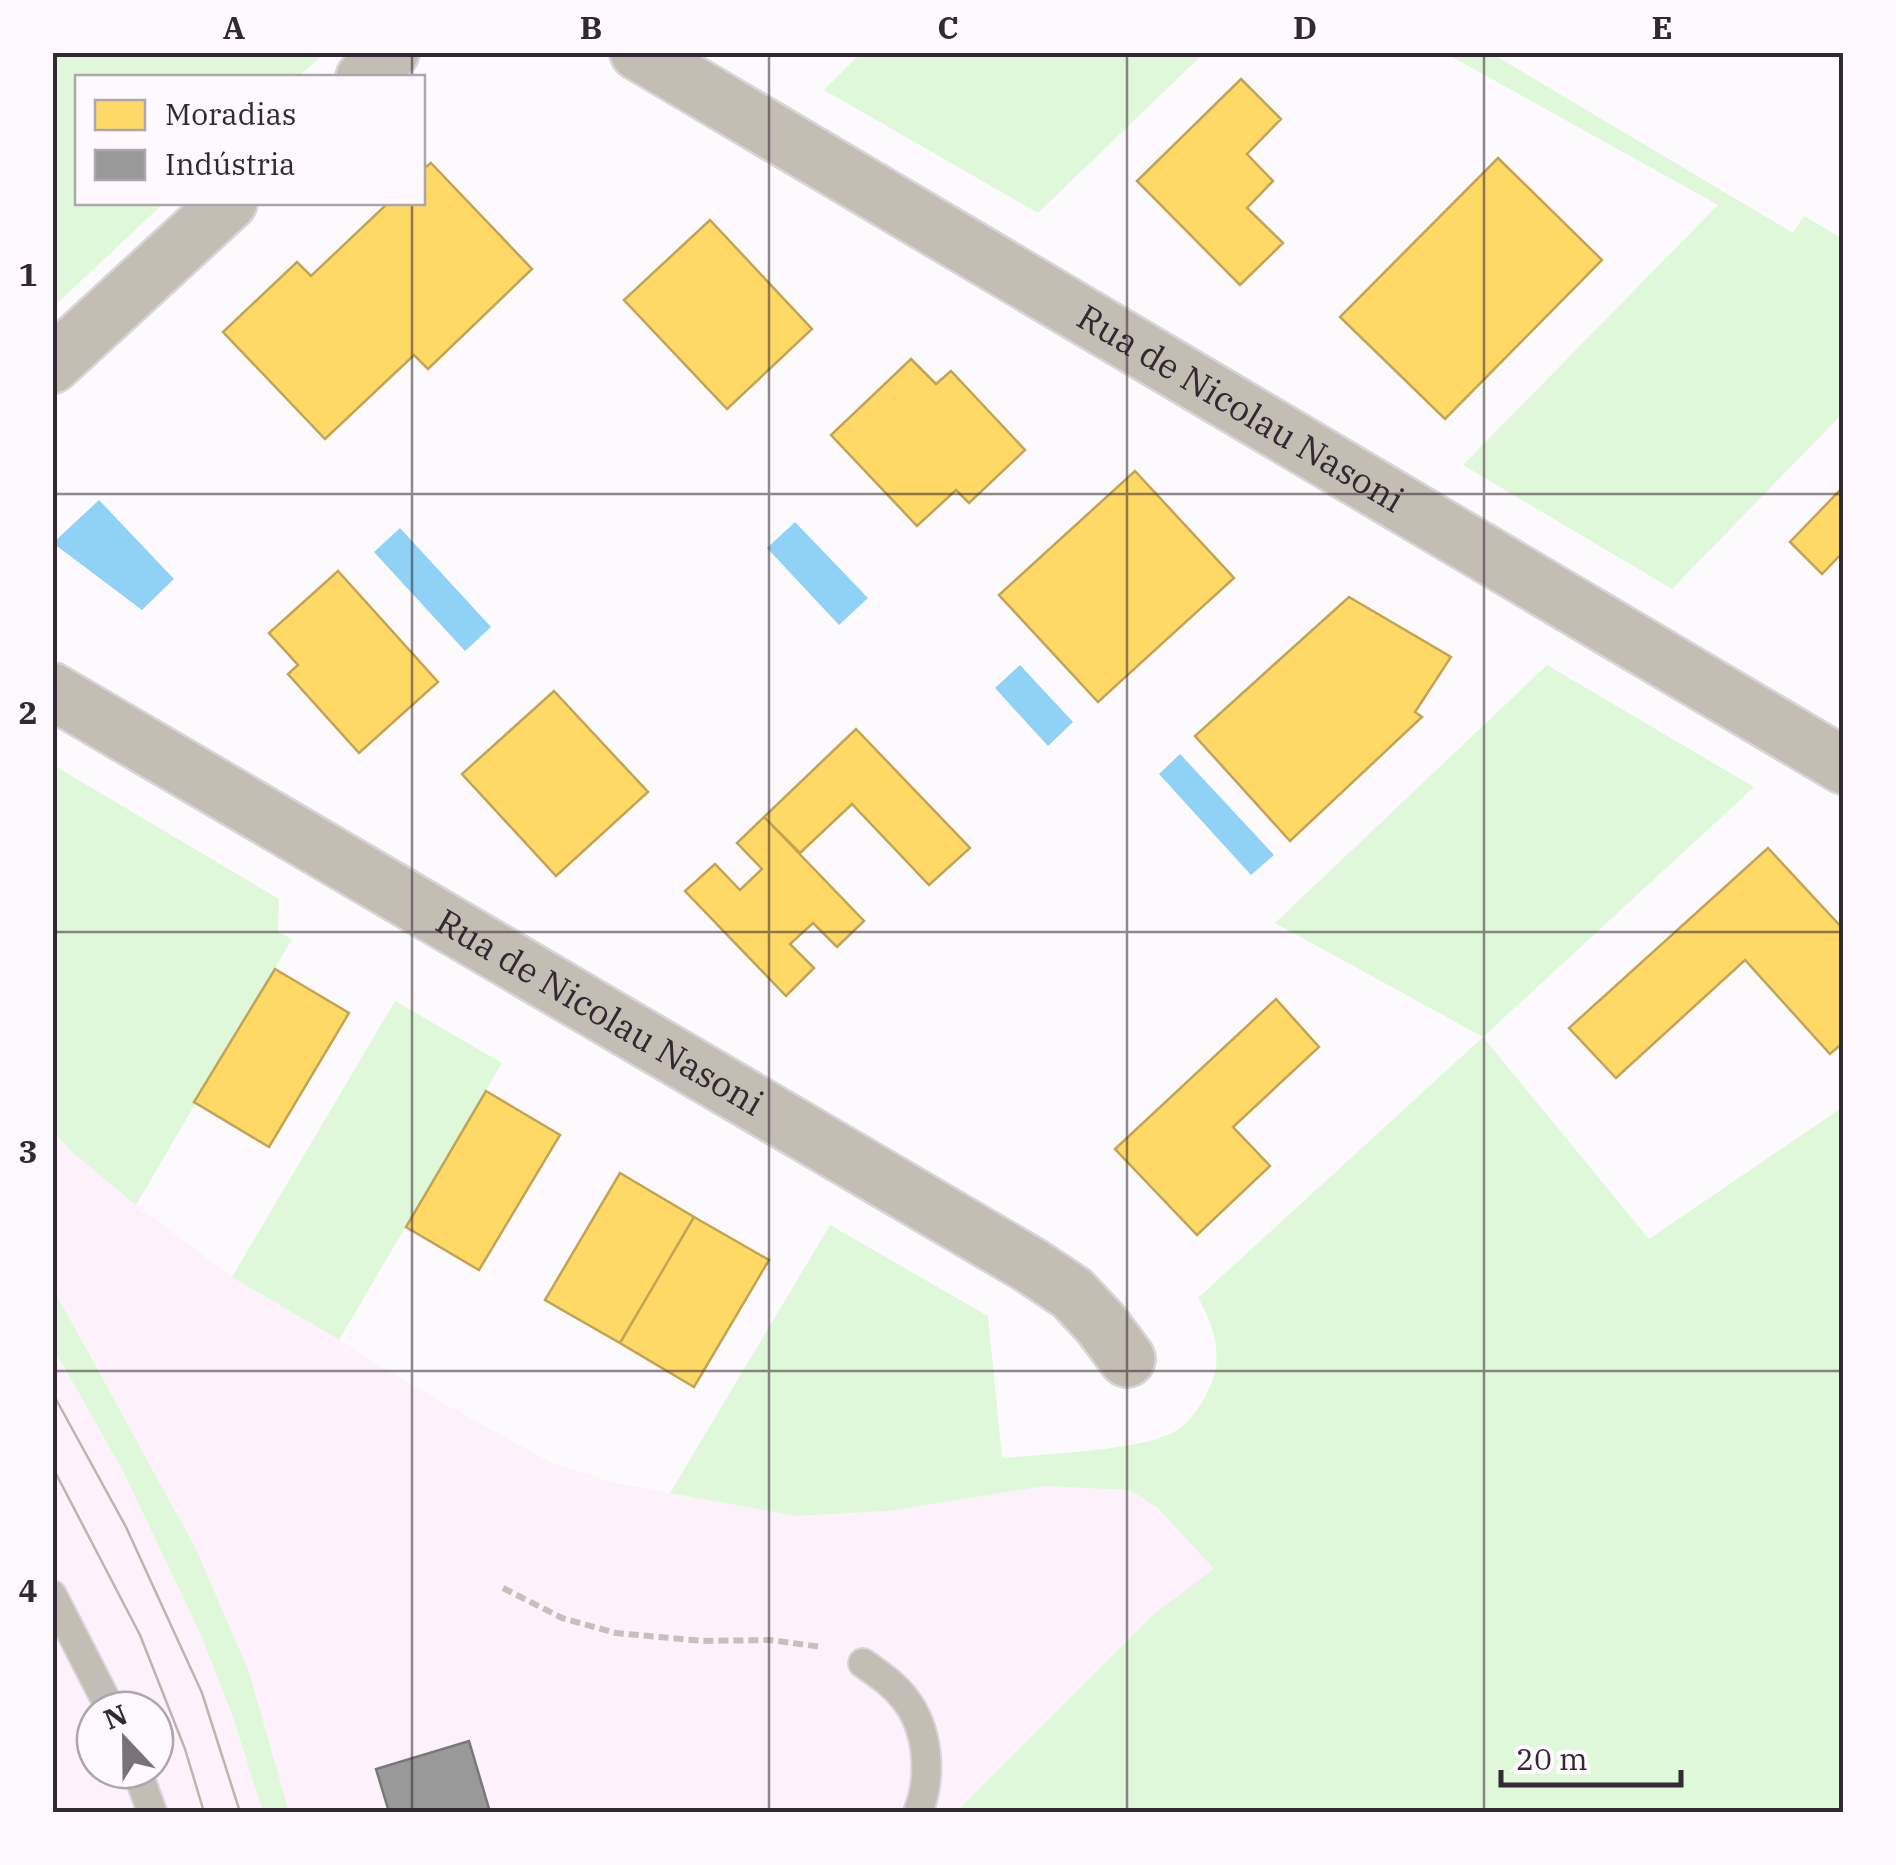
<svg xmlns="http://www.w3.org/2000/svg" width="1896" height="1865" font-family="'IBM Plex Serif',serif">
<style>
.built{fill:#fdf1fc;fill-rule:evenodd}
.green{fill:#dff8d9}
.water{fill:#90d1f6}
.homes{fill:#ffd966;stroke:#c2a456;stroke-width:2.5}
.industry{fill:#999;stroke:#7a777a;stroke-width:2.5}
.lines{fill:none;stroke-linecap:round;stroke-linejoin:round}
.lane-casing{stroke:#d8d5d8;stroke-width:32}
.street-casing{stroke:#d8d5d8;stroke-width:60}
.path{stroke:#c6bfbb;stroke-width:6;stroke-dasharray:10 5;stroke-linecap:butt}
.lane{stroke:#c4bdb4;stroke-width:28}
.street{stroke:#c4bdb4;stroke-width:55}
.tram{stroke:#bbb5b0;stroke-width:2.5}
.grid{fill:none;stroke:#332932;stroke-width:2.5;stroke-opacity:0.55}
.labels{text-anchor:middle;stroke-width:10;stroke-linejoin:round;paint-order:stroke}
.street-label{font-size:35px;fill:#332932;stroke:#fef9fe}
.neatline{fill:none;stroke:#332932;stroke-width:4}
.grid-label{font-size:32px;text-anchor:middle;font-weight:bold;fill:#332932}
</style>
<rect width="100%" height="100%" fill="#fdfafd"/>
<path class="built" d="M52,1131L73,1153L136,1205L232,1277L443,1403L550,1462L615,1483L797,1516L887,1511L1044,1486L1130,1490L1158,1508L1215,1570L1153,1615L956,1812H289L249,1672L196,1549L53,1286Z
M52,1348L123,1471L200,1633L232,1714L263,1812H53ZM95,1710H155V1770H95Z"/>
<path class="green" d="M53,52H325V53L298,77L78,78V202L164,203L53,307Z
M861,53V52L1204,53L1038,213L824,90Z
M1445,53H1491L1793,233L1804,216L1843,239V413L1672,589L1463,465L1718,205Z
M1547,665L1754,787L1483,1037L1649,1239L1843,1107V1812H956L1153,1615L1214,1569L1158,1508L1130,1490L1044,1486L887,1511L797,1516L670,1493L830,1225L988,1316L1002,1458C1043,1454 1145,1451 1177,1430C1192,1420 1203,1402 1210,1387C1224,1357 1214,1325 1198,1298L1483,1037L1275,923Z
M53,765L279,899L278,932L292,939L136,1205L73,1153L53,1131Z
M395,1001L502,1063L339,1340L232,1277Z
M52,1286L196,1549L249,1672L289,1812H263L232,1714L200,1633L123,1471L53,1348Z"/>
<path class="water" d="M99,500L174,579L142,610L53,543Z
M795,522L868,598L839,625L767,548Z
M400,528L491,627L465,651L374,552Z
M1020,665L1073,722L1048,746L995,688Z
M1180,754L1274,855L1251,875L1159,774Z"/>
<path class="homes" d="M1241,79L1281,119L1247,154L1273,181L1247,208L1283,243L1240,285L1137,181Z
M1498,158L1602,260L1445,419L1340,317Z
M431,163L532,269L428,369L414,355L325,439L223,332L297,262L311,276L389,202H422V170Z
M710,220L812,329L727,409L624,300Z
M911,359L936,384L951,371L1025,450L969,503L956,490L917,526L831,435Z
M1135,471L1234,578L1098,702L999,595Z
M1844,486V551L1822,574L1790,542Z
M338,571L438,682L359,753L288,674L298,665L269,633Z
M1349,597L1451,657L1415,712L1422,717L1290,841L1195,736Z
M554,691L648,792L556,876L462,774Z
M856,729L970,848L929,885L852,804L800,853L764,817Z
M764,817L864,921L837,947L813,923L790,944L814,968L786,996L685,891L715,864L740,890L762,869L737,843Z
M1768,848L1844,930V1042L1830,1054L1745,960L1616,1078L1569,1028Z
M275,969L349,1013L269,1147L194,1102Z
M1276,999L1319,1047L1233,1127L1270,1166L1197,1235L1115,1149Z
M486,1091L560,1135L479,1270L406,1227Z
M620,1173L694,1217L620,1343L545,1300Z
M694,1217L769,1260L694,1387L620,1343Z"/>
<path class="industry" d="M469,1741L490,1812H389L376,1769Z"/>
<g class="lines">
<defs>
<path id="lane" d="M52,1595L111,1710
M863,1663C878,1674 894,1684 905,1699C929,1730 932,1777 918,1812
M137,1770L152,1812"/>
<g id="street">
<path id="s1" d="M638,52L1844,766"/>
<path d="M364,78L391,52"/>
<path d="M52,365L229,202"/>
<path id="s2" d="M52,691L1030,1265L1072,1293L1101,1324L1127,1359"/>
</g>
</defs>
<use href="#lane" class="lane-casing"/>
<use href="#street" class="street-casing"/>
<path class="path" d="M503,1588L562,1618L616,1633L703,1641L770,1640L822,1647"/>
<use href="#lane" class="lane"/>
<use href="#street" class="street"/>
<path class="tram" d="M52,1392L126,1527L202,1693L240,1812
M52,1466L140,1635L185,1749L204,1812"/>
</g>
<path class="grid" d="M412,52V78M769,52V1812M1127,52V1812M1484,52V1812M412,202V1812M52,494H1844M52,932H1844M52,1371H1844"/>
<g class="labels">
<g class="street-label">
<text dy="12" stroke="none"><textPath href="#s1" startOffset="700">Rua de Nicolau Nasoni</textPath></text>
<text dy="12" stroke="none"><textPath href="#s2" startOffset="635">Rua de Nicolau Nasoni</textPath></text>
</g>
</g>
<rect width="1896" height="1865" fill="none" stroke="#fef9fe" stroke-width="110"/>
<rect x="75" y="75" width="350" height="130" fill="#fef9fe" stroke="#ada6ac" stroke-width="2.5"/>
<rect x="95" y="100" width="50" height="30" fill="#ffd966" stroke="#ada6ac" stroke-width="2.5"/>
<text x="165" y="125" font-size="30" fill="#332932">Moradias</text>
<rect x="95" y="150" width="50" height="30" fill="#999999" stroke="#ada6ac" stroke-width="2.5"/>
<text x="165" y="175" font-size="30" fill="#332932">Indústria</text>
<g transform="translate(125 1740) rotate(338)"><circle r="48" fill="#fef9fe" stroke="#ada6ac" stroke-width="2.5"/>
<path d="M0-8L18 38L0 25L-18 38Z" fill="#7a7279"/>
<text y="-15" font-size="28" font-weight="bold" text-anchor="middle" fill="#332932">N</text>
</g>
<path d="M1501 1770v15h180v-15" fill="none" stroke="#332932" stroke-width="5"/>
<text x="1516" y="1770" font-size="30" fill="#332932" stroke="#fef9fe" stroke-width="8" paint-order="stroke">20 m</text>
<rect x="55" y="55" width="1786" height="1755" class="neatline"/>
<g class="grid-label">
<text x="234" y="39">A</text>
<text x="591" y="39">B</text>
<text x="948" y="39">C</text>
<text x="1305" y="39">D</text>
<text x="1662" y="39">E</text>
<text x="28" y="286">1</text>
<text x="28" y="724">2</text>
<text x="28" y="1163">3</text>
<text x="28" y="1602">4</text>
</g>
</svg>
